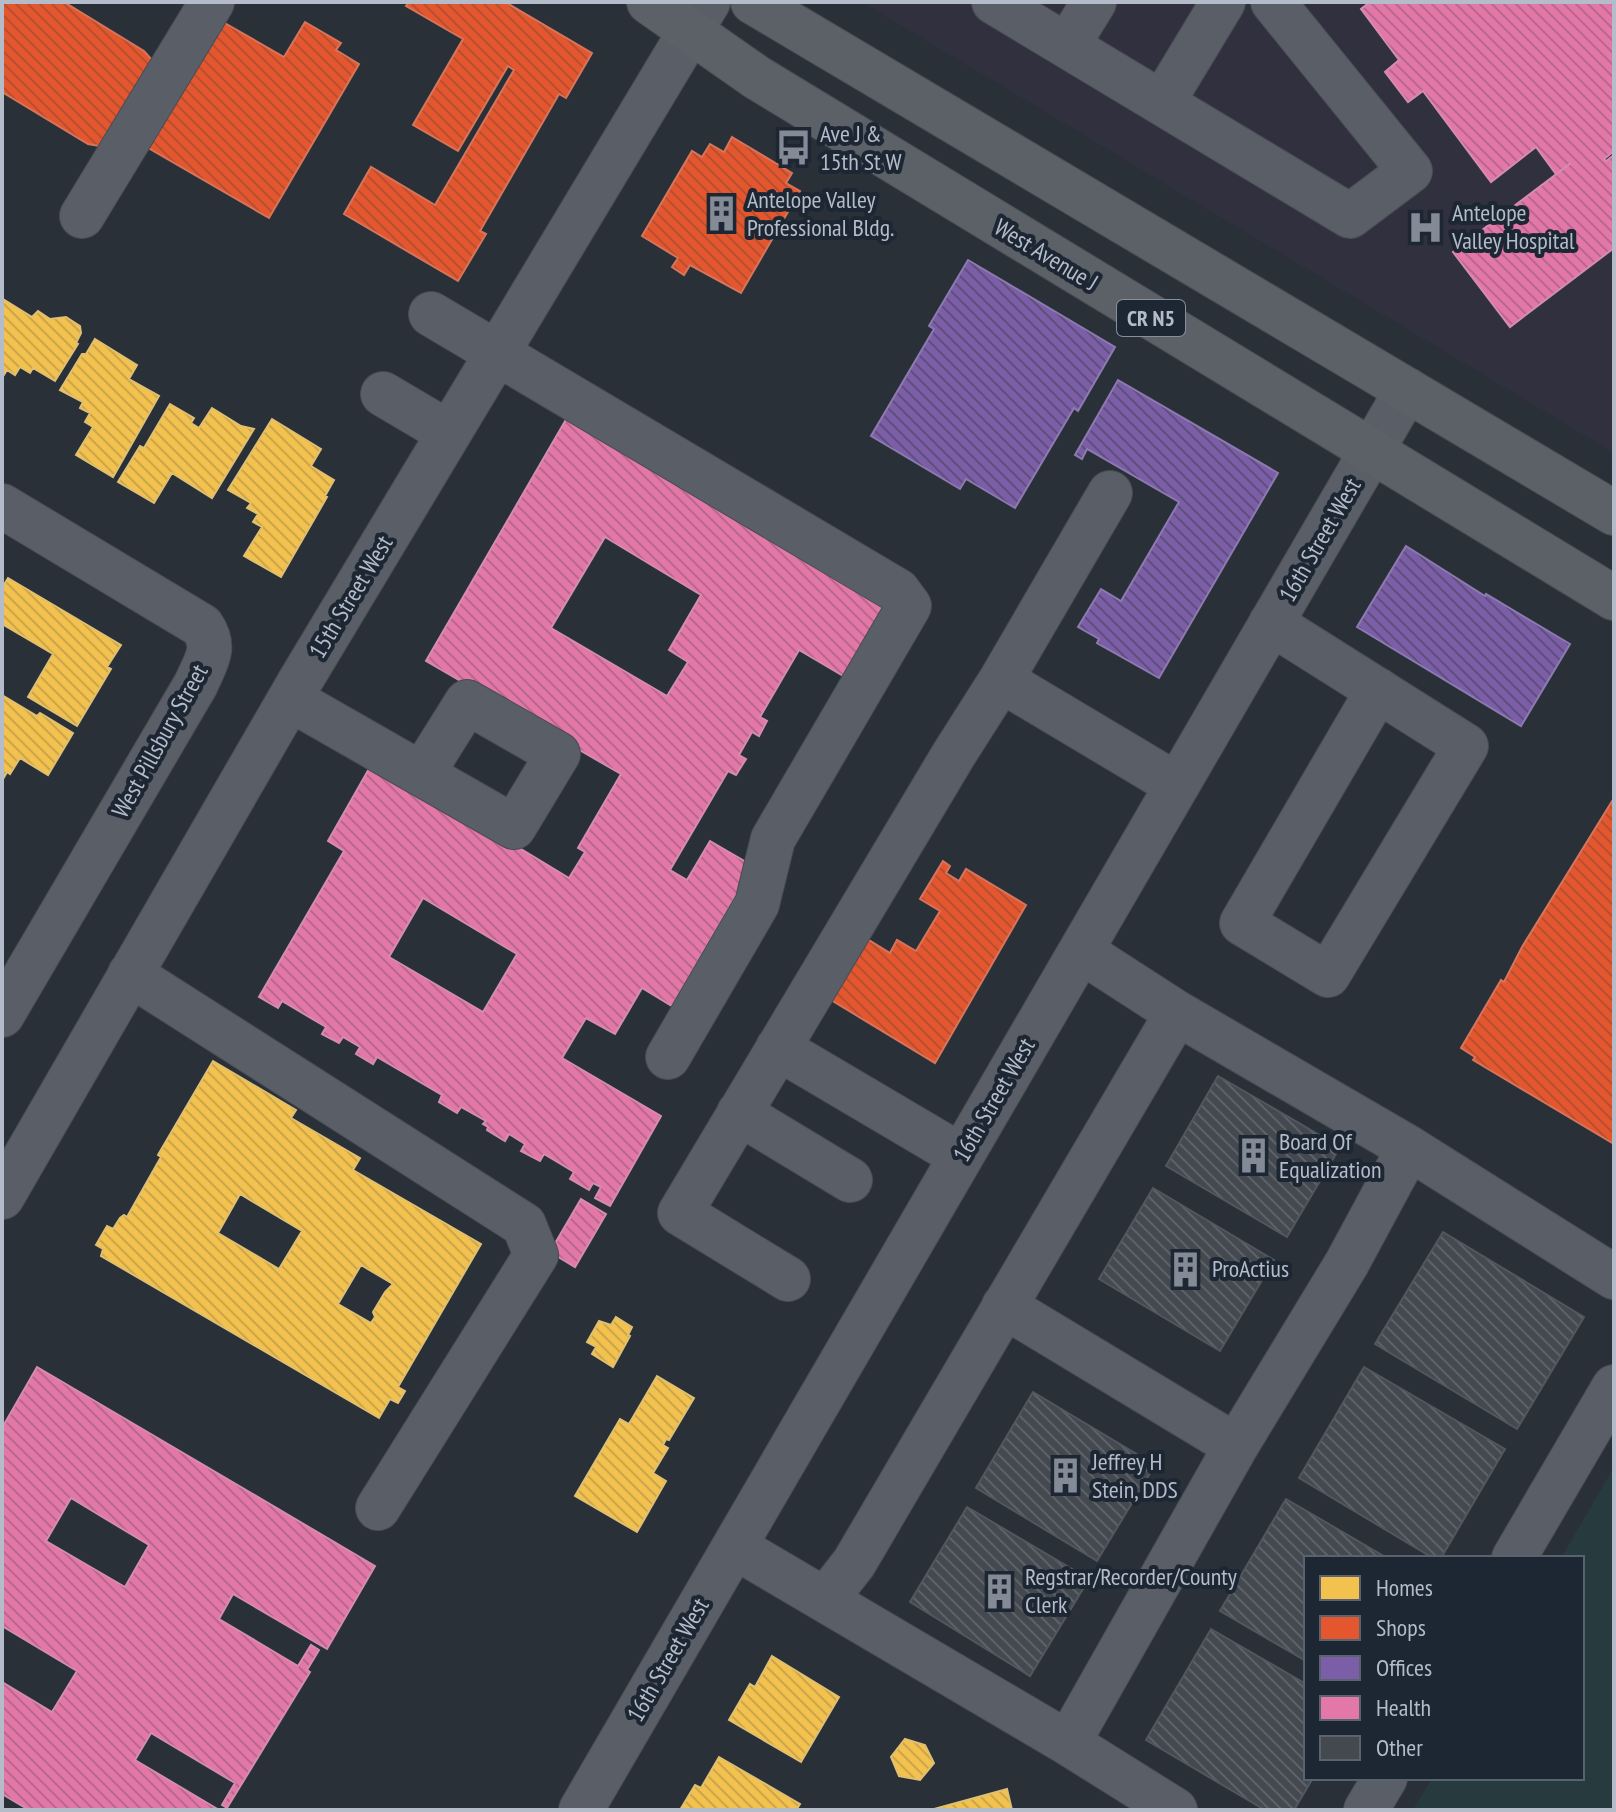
<svg xmlns="http://www.w3.org/2000/svg" width="1616" height="1812" font-family="'PT Sans Narrow',sans-serif">
<style>
.medical{fill:#31303e}
.grass{fill:#273a3e}
.homes{fill:url(#homes-back-hatch);stroke:#dfc073;stroke-width:2;fill-rule:evenodd}
.shops{fill:url(#shops-back-hatch);stroke:#d6755c;stroke-width:2}
.offices{fill:url(#offices-back-hatch);stroke:#8c7ab1;stroke-width:2}
.health{fill:url(#health-back-hatch);stroke:#d58cb2;stroke-width:2;fill-rule:evenodd}
.building{fill:url(#building-back-hatch);stroke:#52575f;stroke-width:2}
.lines{fill:none;stroke-linecap:round;stroke-linejoin:round}
.minor-casing{stroke:#484c53;stroke-width:46}
.major-casing{stroke:#484c55;stroke-width:46}
.minor{stroke:#5a5e66;stroke-width:44}
.major{stroke:#5c6168;stroke-width:44}
.labels{text-anchor:middle;stroke-width:8;stroke-linejoin:round;paint-order:stroke}
.shield{fill:#1d2633;stroke:#878f9c;stroke-width:2}
.shield-label{font-size:22px;font-weight:bold;fill:#b4bcc9}
.poi-label{font-size:24px;fill:#b4bcc9;stroke:#1d2633;text-anchor:start}
.street-label{font-size:24px;fill:#b4bcc9;stroke:#1d2633}
</style>
<defs>
<pattern id="homes-back-hatch" width="6" height="6" patternUnits="userSpaceOnUse" patternTransform="scale(2)"><rect width="6" height="6" fill="#f2c14e"/><path d="M-1 5l2 2M0 0l6 6M5-1l2 2" fill="none" stroke="#cca64a"/></pattern>
<pattern id="shops-back-hatch" width="6" height="6" patternUnits="userSpaceOnUse" patternTransform="scale(2)"><rect width="6" height="6" fill="#e4572e"/><path d="M-1 5l2 2M0 0l6 6M5-1l2 2" fill="none" stroke="#b84f32"/></pattern>
<pattern id="offices-back-hatch" width="6" height="6" patternUnits="userSpaceOnUse" patternTransform="scale(2)"><rect width="6" height="6" fill="#7b5ea7"/><path d="M-1 5l2 2M0 0l6 6M5-1l2 2" fill="none" stroke="#5f4f7c"/></pattern>
<pattern id="health-back-hatch" width="6" height="6" patternUnits="userSpaceOnUse" patternTransform="scale(2)"><rect width="6" height="6" fill="#e377a8"/><path d="M-1 5l2 2M0 0l6 6M5-1l2 2" fill="none" stroke="#b8678d"/></pattern>
<pattern id="building-back-hatch" width="6" height="6" patternUnits="userSpaceOnUse" patternTransform="scale(2)"><rect width="6" height="6" fill="#444950"/><path d="M-1 5l2 2M0 0l6 6M5-1l2 2" fill="none" stroke="#5d6168"/></pattern>
</defs>
<rect width="100%" height="100%" fill="#2a3038"/>
<path class="medical" d="M862,2H1614V453Z"/>
<path class="grass" d="M1614,1467V1810H1413L1432,1778H1582V1558H1561Z"/>
<path class="homes" d="M3,299L32,317L38,311L50,319L66,317L80,326L81,333L76,343L78,344L55,381L33,368L30,373L20,367L15,375L7,370L2,378Z
M95,339L137,365L129,379L159,396L113,477L76,455L93,427L85,422L90,413L80,408L83,402L60,390L82,354H86Z
M170,404L194,418L191,423L199,428L212,408L241,426L254,429L212,498L172,473L154,503L118,482L140,446L144,448Z
M272,419L321,449L311,466L334,480L325,496L327,497L281,577L244,556L262,527L253,522L258,514L247,508L251,503L228,490Z
M8,578L121,645L107,667L111,669L77,726L28,697L53,654L2,624V588Z
M2,695L37,716L40,713L73,733L48,775L20,758L10,774L7,772L2,781Z
M213,1061L296,1110L291,1118L360,1158L353,1170L481,1244L398,1387L405,1391L398,1403L390,1399L379,1418L101,1256L103,1249L96,1245L107,1226L113,1229L120,1218L124,1215L127,1217L161,1157L158,1155ZM240,1194L302,1231L279,1269L218,1233ZM361,1265L393,1284L385,1292L373,1312L375,1317L371,1323L338,1304Z
M616,1317L632,1327L628,1335L630,1336L613,1367L592,1354L596,1347L587,1342L599,1321L611,1325Z
M657,1376L694,1398L669,1440L666,1439L663,1445L668,1448L653,1473L666,1481L637,1532L575,1496L620,1419L629,1424Z
M772,1656L839,1697L801,1762L729,1720L750,1684L755,1687Z
M905,1739L925,1745L934,1763L920,1780L899,1776L891,1757Z
M719,1757L800,1804L796,1810H680L695,1785L701,1788Z
M1007,1789L1012,1810H934V1809Z"/>
<path class="shops" d="M2,2H64L144,51L151,59V69L108,140L99,146L88,144L2,92Z
M409,2H505L592,53L566,98L559,94L480,231L486,234L458,281L344,214L371,167L435,205L514,70L508,66L458,151L413,125L463,39L406,6Z
M223,22L284,57L305,22L341,43L336,50L359,64L269,218L143,145Z
M732,137L792,173L786,183L800,191L741,293L690,265L684,275L672,267L678,258L642,236L692,151L702,157L710,144L724,152Z
M1614,798V1144L1473,1060L1475,1057L1461,1048L1501,980L1504,982L1522,947Z
M943,861L950,866L946,873L959,881L966,869L1026,905L935,1063L831,1000L867,939L890,953L897,940L916,951L940,911L920,899Z"/>
<path class="offices" d="M968,260L1115,347L1078,411L1074,408L1015,508L966,479L960,489L871,436L934,329L929,326Z
M1118,380L1278,473L1159,678L1097,643L1099,639L1078,627L1101,589L1121,601L1179,502L1087,449L1082,459L1075,455Z
M1406,546L1485,596L1486,594L1570,644L1521,726L1357,627Z"/>
<path class="health" d="M1370,2H1614V151L1604,159L1606,161L1614,155V248L1510,327L1453,252L1571,163L1556,174L1536,147L1491,182L1423,91L1408,102L1385,72L1399,60L1361,9Z
M571,411L893,607L850,680L799,650L760,717L767,721L759,736L752,732L739,755L746,759L736,775L728,771L670,870L687,880L710,841L753,866L672,1006L642,988L615,1034L586,1018L562,1058L661,1116L610,1206L595,1198L601,1187L593,1183L589,1190L570,1179L574,1172L544,1154L540,1161L521,1151L525,1144L509,1134L505,1141L487,1130L488,1127L483,1124L486,1121L461,1107L457,1113L439,1102L442,1095L377,1057L373,1064L356,1054L360,1047L343,1037L339,1043L322,1034L326,1027L282,1001L278,1008L259,997L344,851L328,841L374,760L569,878L585,852L578,848L621,774L426,661ZM605,537L701,595L669,650L688,662L667,696L551,628ZM423,898L517,954L483,1012L389,957Z
M581,1199L606,1214L575,1267L550,1252Z
M37,1367L375,1566L327,1649L233,1594L219,1619L298,1666L311,1645L319,1650L307,1670L310,1672L227,1808L222,1805L235,1783L151,1733L135,1760L219,1810H29L2,1794V1682L52,1712L77,1671L2,1626V1428ZM71,1498L149,1545L125,1587L46,1541Z"/>
<path class="building" d="M1218,1076L1340,1147L1287,1237L1166,1166Z
M1153,1188L1274,1260L1220,1351L1099,1279Z
M1443,1232L1584,1317L1517,1429L1375,1344Z
M1364,1367L1505,1449L1441,1558H1433L1299,1478Z
M1033,1392L1155,1465L1097,1561L976,1488Z
M1286,1499L1387,1558H1306V1661L1220,1611Z
M967,1507L1089,1579L1030,1676L910,1602Z
M1211,1629L1306,1684V1778H1313L1294,1810H1265L1146,1740Z"/>
<g class="lines">
<defs>
<path id="minor" d="M994,2L1350,216L1410,171L1273,2
M1067,46L1094,2
M1162,103L1223,2
M82,216L212,2
M431,314L898,591L909,606L773,839L757,904L668,1057
M383,394L449,433
M1110,493L1001,680L1177,785
M2,506L202,626C217,648 206,661 196,684L2,1015
M1271,623L1466,746L1328,975L1242,923L1378,690
M290,699L514,827L558,754L467,702L422,774
M1081,951L1177,1013L1409,1148L1614,1277
M130,974L524,1225L536,1255L378,1508
M778,1048L961,1156
M739,1113L850,1180
M2,1197L299,683L708,2
M788,1279L680,1213L954,754L1001,680
M1004,1306L1236,1446
M735,1547L1068,1743L1175,1810
M1514,1558L1614,1387
M825,1600L854,1563L1177,1013
M1068,1743L1236,1446L1347,1263L1409,1148
M581,1810L1407,390
M1366,1810L1385,1778"/>
<path id="major" d="M649,2L756,77L1614,598
M753,2L1614,513"/>
</defs>
<use href="#minor" class="minor-casing"/>
<use href="#major" class="major-casing"/>
<use href="#minor" class="minor"/>
<use href="#major" class="major"/>
</g>
<defs>
<symbol id="bus-bare" viewBox="-9 -9 18 18"><path d="M-5-6H5V4H4V6H2V4H-2V6H-4V4H-5ZM-3.5-4V0h7V-4ZM-3.5 1.2v1.5H-2V1.2ZM2 1.2v1.5H3.5V1.2Z" fill="#848b96" stroke="#1d2633" stroke-width="2.5" paint-order="stroke"/></symbol>
<symbol id="building-bare" viewBox="-9 -9 18 18"><path d="M-4-6H4V6H1V3H-1V6H-4ZM-2.5-4.3h1.7v1.8h-1.7ZM.8-4.3h1.7v1.8H.8ZM-2.5-1h1.7V.8h-1.7ZM.8-1h1.7V.8H.8Z" fill="#848b96" stroke="#1d2633" stroke-width="2.5" paint-order="stroke"/></symbol>
<symbol id="hospital-bare" viewBox="-9 -9 18 18"><path d="M-5-5h3v3.5h4V-5h3V5h-3V1.5h-4V5h-3Z" fill="#848b96" stroke="#1d2633" stroke-width="2.5" paint-order="stroke"/></symbol>
</defs>
<g fill-rule="evenodd">
<use href="#bus-bare" x="768" y="122" width="51" height="51"/>
<use href="#building-bare" x="696" y="188" width="51" height="51"/>
<use href="#hospital-bare" x="1400" y="202" width="51" height="51"/>
<use href="#building-bare" x="1228" y="1130" width="51" height="51"/>
<use href="#building-bare" x="1160" y="1244" width="51" height="51"/>
<use href="#building-bare" x="1040" y="1450" width="51" height="51"/>
<use href="#building-bare" x="974" y="1566" width="51" height="51"/>
</g>
<g class="labels">
<rect class="shield" x="1117" y="300" width="68" height="36" rx="6"/>
<g class="shield-label">
<text x="1151" y="326">CR N5</text>
</g>
<g class="poi-label">
<text x="820" y="142">Ave J &amp;<tspan x="820" dy="28">15th St W</tspan></text>
<text x="747" y="208">Antelope Valley<tspan x="747" dy="28">Professional Bldg.</tspan></text>
<text x="1452" y="221">Antelope<tspan x="1452" dy="28">Valley Hospital</tspan></text>
<text x="1279" y="1150">Board Of<tspan x="1279" dy="28">Equalization</tspan></text>
<text x="1212" y="1277">ProActius</text>
<text x="1092" y="1470">Jeffrey H<tspan x="1092" dy="28">Stein, DDS</tspan></text>
<text x="1025" y="1585">Regstrar/Recorder/County<tspan x="1025" dy="28">Clerk</tspan></text>
</g>
<g class="street-label">
<text transform="translate(1046 255) rotate(31)" y="8">West Avenue J</text>
<text transform="translate(1320 540) rotate(-60)" y="8">16th Street West</text>
<text transform="translate(351 597) rotate(-59)" y="8">15th Street West</text>
<text transform="translate(160 741) rotate(-61)" y="8">West Pillsbury Street</text>
<text transform="translate(994 1100) rotate(-60)" y="8">16th Street West</text>
<text transform="translate(668 1660) rotate(-60)" y="8">16th Street West</text>
</g>
</g>
<rect width="1616" height="1812" fill="none" stroke="#b4bcc9" stroke-width="8"/>
<rect x="1304" y="1556" width="280" height="224" fill="#1d2633" stroke="#59626f" stroke-width="2"/>
<rect x="1320" y="1576" width="40" height="24" fill="#f2c14e" stroke="#59626f" stroke-width="2"/>
<text x="1376" y="1596" font-size="24" fill="#b4bcc9">Homes</text>
<rect x="1320" y="1616" width="40" height="24" fill="#e4572e" stroke="#59626f" stroke-width="2"/>
<text x="1376" y="1636" font-size="24" fill="#b4bcc9">Shops</text>
<rect x="1320" y="1656" width="40" height="24" fill="#7b5ea7" stroke="#59626f" stroke-width="2"/>
<text x="1376" y="1676" font-size="24" fill="#b4bcc9">Offices</text>
<rect x="1320" y="1696" width="40" height="24" fill="#e377a8" stroke="#59626f" stroke-width="2"/>
<text x="1376" y="1716" font-size="24" fill="#b4bcc9">Health</text>
<rect x="1320" y="1736" width="40" height="24" fill="#444950" stroke="#59626f" stroke-width="2"/>
<text x="1376" y="1756" font-size="24" fill="#b4bcc9">Other</text>
</svg>
